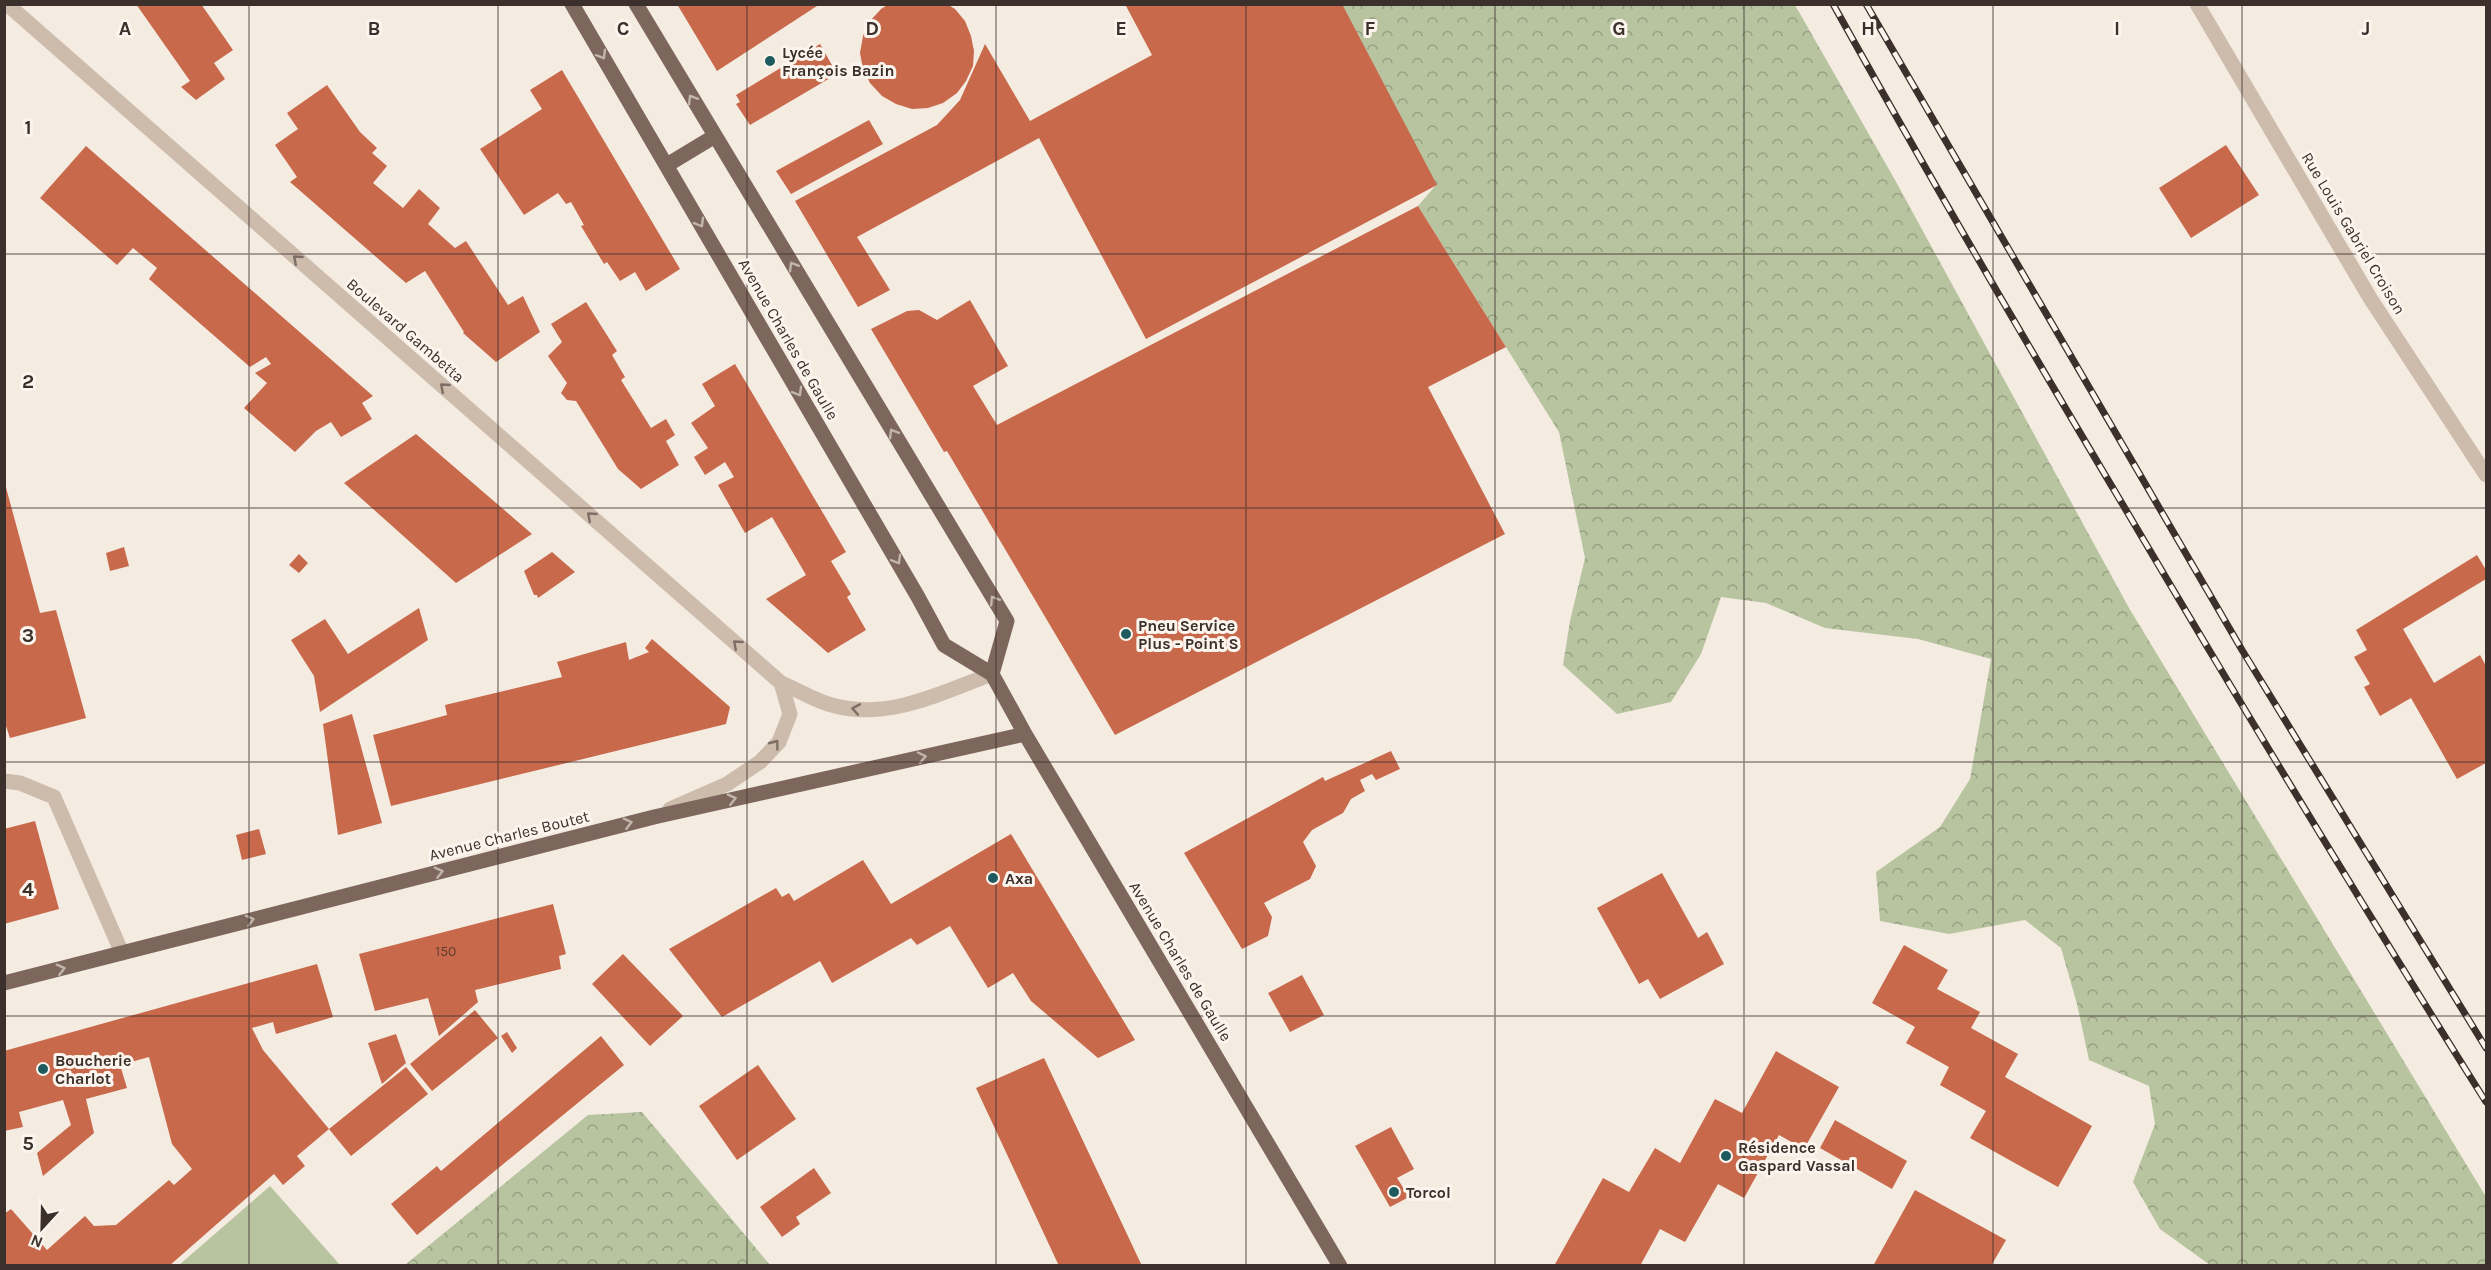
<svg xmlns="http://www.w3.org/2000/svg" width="2491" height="1270" font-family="Karla,sans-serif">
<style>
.grass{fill:#b8c4a0}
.forest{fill:url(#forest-crowns)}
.building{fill:#c8694b}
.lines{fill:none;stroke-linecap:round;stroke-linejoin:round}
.minor{stroke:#cdbbac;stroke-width:15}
.major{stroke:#7d675c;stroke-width:15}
.rail-casing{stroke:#3b302b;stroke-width:7}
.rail{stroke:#fbf5ee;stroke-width:4.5;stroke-dasharray:14;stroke-linecap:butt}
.oneway{stroke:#c2b5ac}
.oneway2{stroke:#7d6f65}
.grid{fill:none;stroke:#3b302b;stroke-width:1.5;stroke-opacity:0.55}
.poi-dot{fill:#1f5a5e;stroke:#fbf5ee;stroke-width:2}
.labels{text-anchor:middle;stroke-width:6;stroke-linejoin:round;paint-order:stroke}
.number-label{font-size:14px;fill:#5e3e33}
.poi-label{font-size:16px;font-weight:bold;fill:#3b302b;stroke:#fbf5ee;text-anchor:start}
.street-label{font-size:16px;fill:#3b302b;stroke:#fbf5ee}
.grid-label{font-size:20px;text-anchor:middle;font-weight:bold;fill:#3b302b;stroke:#fbf5ee;stroke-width:6;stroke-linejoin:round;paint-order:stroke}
</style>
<defs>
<pattern id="forest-crowns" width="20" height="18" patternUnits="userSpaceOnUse" patternTransform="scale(1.5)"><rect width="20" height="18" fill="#b8c4a0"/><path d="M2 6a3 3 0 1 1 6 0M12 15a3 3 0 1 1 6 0" fill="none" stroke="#97a083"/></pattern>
</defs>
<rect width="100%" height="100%" fill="#f4ebe1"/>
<path class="grass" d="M270,1186L340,1265H179Z"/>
<path class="forest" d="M1342,5H1795L1895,180L2129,608L2486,1197V1265H2210L2160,1229L2133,1182L2155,1124L2149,1086L2089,1060L2077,1004L2061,948L2025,920L1949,934L1880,921L1876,872L1940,827L1970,779L1991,659L1918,639L1825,628L1766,603L1721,597L1701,654L1671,702L1617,714L1563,665L1570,621L1585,558L1559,432L1418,206L1436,185Z
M642,1112L770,1265H405L588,1115Z"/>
<path class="building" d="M136,4H201L233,50L214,63L225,79L196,100L181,87L190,81Z
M677,4H820L717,71Z
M889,4H947L955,9L965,21L971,36L974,51L973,66L966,81L957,93L943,103L928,108L912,109L896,104L882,96L870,83L863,69L860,53L863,36L870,21L881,9Z
M1125,4H1342L1437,185L1146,339L1039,138L857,237L890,290L858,307L795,201L937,125L960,100L985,44L1030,121L1152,55Z
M820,44L837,74L750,125L736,104L740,102L736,95Z
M562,70L680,269L646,291L635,272L620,281L607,262L604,264L581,226L584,225L571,202L566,204L558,193L524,215L480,149L542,109L530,90Z
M327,85L360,132L377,148L372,153L387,166L373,183L403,208L419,189L440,208L428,224L455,248L466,241L508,305L523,296L540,332L496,362L463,333L464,332L425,271L406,283L290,182L297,177L275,145L298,129L287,113Z
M869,120L883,144L791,194L776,171Z
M2226,145L2259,195L2191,238L2159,188Z
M86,146L373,396L362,403L372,419L341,437L331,422L316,431L295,452L244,408L267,383L255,373L271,364L266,357L250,367L149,279L157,268L133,248L117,265L40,198Z
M1418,206L1506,347L1428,387L1505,534L1115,735L947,451L944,452L871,329L907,311L919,310L937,320L970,300L1008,366L973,386L997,425Z
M586,302L617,351L612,355L625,377L621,380L651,428L666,419L675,435L666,441L679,465L641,489L618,469L576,401L567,400L561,393L567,383L548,356L562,342L551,324Z
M735,364L846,552L831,561L851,594L847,597L866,630L828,653L766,599L806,575L772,517L745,533L718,485L734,477L725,462L705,475L694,457L708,448L691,423L715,406L702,384Z
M416,434L532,534L456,583L344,483Z
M4,480L40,613L56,610L86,718L10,738L4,720Z
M124,547L129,566L110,571L106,553Z
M552,552L575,572L538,598L537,595H534L524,571Z
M299,554L308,563L299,573L289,565Z
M2477,555L2486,570V579L2403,629L2434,683L2480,655L2486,666V763L2457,779L2411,698L2380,716L2364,687L2370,684L2354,657L2367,650L2356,630Z
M419,608L428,640L320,712L314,676L291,640L325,619L348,654Z
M652,639L730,707L726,724L391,806L373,735L447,715L445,705L562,677L557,662L626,642L629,660L649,652L645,648Z
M352,714L382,823L338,835L323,724Z
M1391,751L1400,769L1376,780L1372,774L1360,780L1365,791L1351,799L1343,813L1312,830L1303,842L1316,866L1310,879L1264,903L1272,917L1268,936L1242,949L1184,853L1323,777L1325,781Z
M35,821L59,909L4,924V829Z
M259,829L266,854L242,860L236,835Z
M1011,834L1135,1040L1098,1058L1031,1001L1013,973L988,988L950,926L917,945L911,938L832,983L820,961L722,1017L669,949L776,888L782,897L789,893L794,901L863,860L891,904Z
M1662,873L1698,938L1707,932L1724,964L1660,999L1648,979L1639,984L1597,908Z
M553,904L566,954L559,956L561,969L475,990L478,1002L439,1036L428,998L375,1011L359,954Z
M1904,945L1948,970L1937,989L1980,1012L1971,1028L2018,1054L2005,1077L2092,1126L2058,1187L1970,1138L1986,1111L1940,1085L1949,1067L1906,1043L1915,1027L1872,1003Z
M623,954L683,1016L650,1046L592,984Z
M317,964L333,1017L276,1034L273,1022L252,1028L263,1050L329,1129L297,1156L305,1166L283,1185L274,1174L169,1266H4V1214L11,1209L47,1250L85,1216L94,1226L116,1225L169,1180L174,1185L192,1169L172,1144L149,1057L120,1065L127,1088L86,1099L94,1133L43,1176L37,1153L71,1125L63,1100L19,1112L23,1127L4,1131V1051Z
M1302,975L1324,1015L1290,1032L1268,993Z
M475,1010L498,1038L432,1091L410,1064Z
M507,1032L517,1048L512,1053L501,1036Z
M396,1034L406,1063L382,1084L368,1043Z
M601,1036L624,1065L417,1235L391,1204L437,1166L441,1171Z
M1776,1051L1839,1087L1804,1149L1779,1135L1744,1198L1718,1184L1685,1242L1660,1229L1640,1266H1554L1603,1178L1629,1192L1655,1148L1680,1163L1715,1099L1742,1113Z
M1044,1058L1142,1266H1059L976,1088Z
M758,1065L796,1119L737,1160L699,1106Z
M406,1067L428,1094L351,1156L329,1129Z
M1835,1120L1907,1161L1892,1189L1820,1148Z
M1391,1127L1414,1169L1397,1178L1409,1197L1390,1207L1355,1146Z
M814,1168L831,1193L796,1217L800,1224L782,1237L760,1207Z
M1915,1190L2006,1240L1991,1266H1873Z"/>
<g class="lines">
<path class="minor" d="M7,4L781,683C796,689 812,699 828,704C886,722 938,694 992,674
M2197,4L2370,298L2486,475
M4,781L20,783L54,797L122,953
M670,809L727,784L760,762L779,742L790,714L781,683"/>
<path class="major" d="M572,4L918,597L944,645L992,674L1025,734L1340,1266
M636,4L1007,621L992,674
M667,165L715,136
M4,983L654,817L1025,734"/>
<defs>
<path id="rail" d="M1833,4C1927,173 2024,339 2123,505C2241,705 2362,905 2486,1102
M1866,4L2242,650L2486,1048"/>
</defs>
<use href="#rail" class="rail-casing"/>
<use href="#rail" class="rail"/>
</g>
<defs><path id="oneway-chevron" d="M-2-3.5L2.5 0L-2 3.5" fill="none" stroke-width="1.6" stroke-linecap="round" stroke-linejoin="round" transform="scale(1.5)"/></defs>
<g class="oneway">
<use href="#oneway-chevron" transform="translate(602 55) rotate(59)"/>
<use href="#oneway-chevron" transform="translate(692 99) rotate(-121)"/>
<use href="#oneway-chevron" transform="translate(700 223) rotate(60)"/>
<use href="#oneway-chevron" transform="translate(793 266) rotate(-121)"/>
<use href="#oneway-chevron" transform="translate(798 392) rotate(60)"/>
<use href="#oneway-chevron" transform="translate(893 433) rotate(-121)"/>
<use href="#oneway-chevron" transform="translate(897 560) rotate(60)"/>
<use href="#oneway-chevron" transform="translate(994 600) rotate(-122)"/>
<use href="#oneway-chevron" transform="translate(922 757) rotate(-12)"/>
<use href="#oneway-chevron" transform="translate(732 799) rotate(-13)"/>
<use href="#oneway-chevron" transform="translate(628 823) rotate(-14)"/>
<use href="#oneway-chevron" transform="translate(439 872) rotate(-14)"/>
<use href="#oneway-chevron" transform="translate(250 920) rotate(-14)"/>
<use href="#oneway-chevron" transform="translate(61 969) rotate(-14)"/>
</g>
<g class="oneway2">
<use href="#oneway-chevron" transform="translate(297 259) rotate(-139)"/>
<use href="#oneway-chevron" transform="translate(444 387) rotate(-139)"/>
<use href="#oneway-chevron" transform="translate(591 516) rotate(-139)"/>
<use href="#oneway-chevron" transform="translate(737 644) rotate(-139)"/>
<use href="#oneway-chevron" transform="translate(856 709) rotate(-170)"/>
<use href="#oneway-chevron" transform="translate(775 744) rotate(-53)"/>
</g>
<path class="grid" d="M249,4V1266M498,4V1266M747,4V1266M996,4V1266M1246,4V1266M1495,4V1266M1744,4V1266M1993,4V1266M2242,4V1266M4,254H2486M4,508H2486M4,762H2486M4,1016H2486"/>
<g class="poi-dot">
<circle cx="770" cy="61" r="6"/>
<circle cx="1126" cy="634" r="6"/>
<circle cx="993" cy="878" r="6"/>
<circle cx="43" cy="1069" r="6"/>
<circle cx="1726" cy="1156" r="6"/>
<circle cx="1394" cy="1192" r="6"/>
</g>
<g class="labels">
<g class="number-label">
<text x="446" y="956">150</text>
</g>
<g class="poi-label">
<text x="782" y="58">Lycée<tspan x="782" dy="18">François Bazin</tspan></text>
<text x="1138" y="631">Pneu Service<tspan x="1138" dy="18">Plus - Point S</tspan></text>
<text x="1005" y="884">Axa</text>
<text x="55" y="1066">Boucherie<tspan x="55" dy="18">Charlot</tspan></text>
<text x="1738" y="1153">Résidence<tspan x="1738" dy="18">Gaspard Vassal</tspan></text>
<text x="1406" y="1198">Torcol</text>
</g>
<g class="street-label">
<text transform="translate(2354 233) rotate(59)" y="6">Rue Louis Gabriel Croison</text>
<text transform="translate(406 330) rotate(41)" y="6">Boulevard Gambetta</text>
<text transform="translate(789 339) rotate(60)" y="6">Avenue Charles de Gaulle</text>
<text transform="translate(509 835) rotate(-14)" y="6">Avenue Charles Boutet</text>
<text transform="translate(1181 961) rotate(59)" y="6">Avenue Charles de Gaulle</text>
</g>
</g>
<g class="grid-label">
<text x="125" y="35">A</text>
<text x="374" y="35">B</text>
<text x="623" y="35">C</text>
<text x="872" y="35">D</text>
<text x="1121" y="35">E</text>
<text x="1370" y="35">F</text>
<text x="1619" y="35">G</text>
<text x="1868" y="35">H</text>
<text x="2117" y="35">I</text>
<text x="2366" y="35">J</text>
<text x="28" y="134">1</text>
<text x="28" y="388">2</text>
<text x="28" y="642">3</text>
<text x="28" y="896">4</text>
<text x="28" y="1150">5</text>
</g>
<rect width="2491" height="1270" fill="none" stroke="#3b302b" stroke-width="12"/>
<g transform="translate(42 1228) rotate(202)" stroke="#fbf5ee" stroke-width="4.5" paint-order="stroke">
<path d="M0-4.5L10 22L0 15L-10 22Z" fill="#3b302b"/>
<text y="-9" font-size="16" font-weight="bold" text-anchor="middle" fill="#3b302b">N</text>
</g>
</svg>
